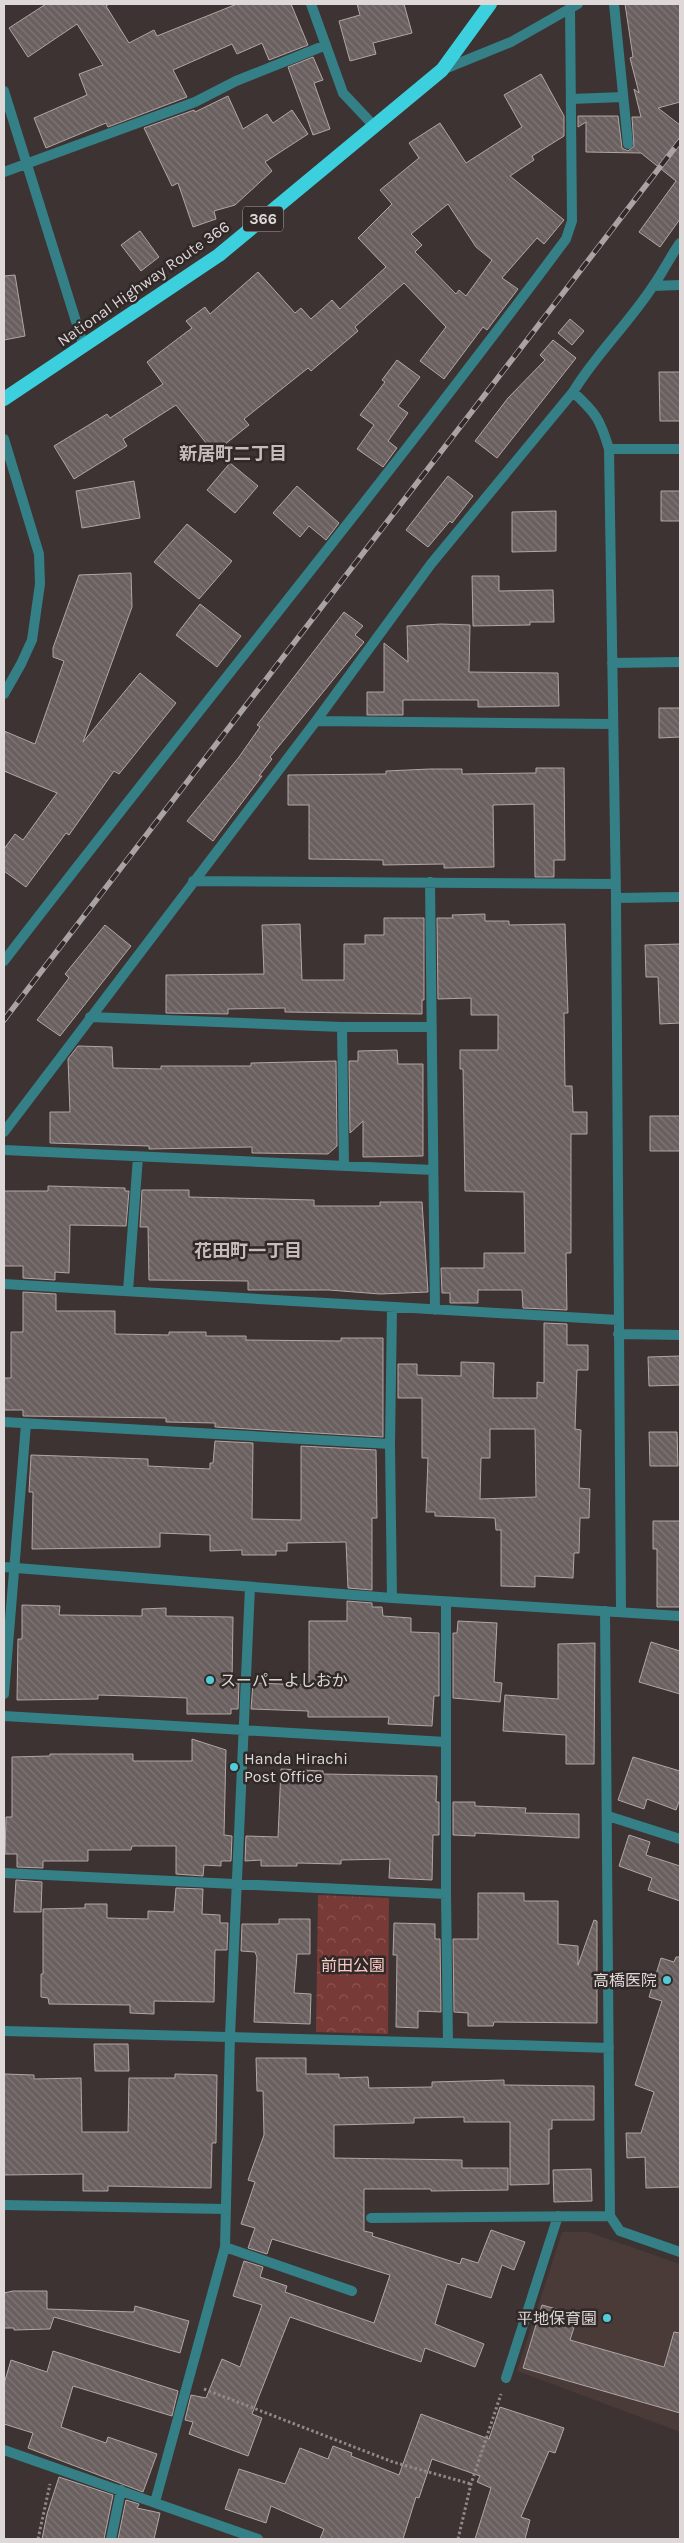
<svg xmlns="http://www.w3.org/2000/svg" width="684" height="2543" font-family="Karla,'Noto Sans JP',sans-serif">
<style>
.built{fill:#4a3a38}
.park{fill:url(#park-crowns)}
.building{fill:url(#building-back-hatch);stroke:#b1a6a4;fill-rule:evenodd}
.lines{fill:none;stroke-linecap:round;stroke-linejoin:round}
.path{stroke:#918989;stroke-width:3;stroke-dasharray:2.5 2.5;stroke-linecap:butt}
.service{stroke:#357f86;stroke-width:10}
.minor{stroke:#357f86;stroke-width:10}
.tertiary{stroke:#357f86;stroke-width:10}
.trunk{stroke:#3cd0de;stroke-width:14}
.rail-casing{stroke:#aaa3a3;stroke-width:5.5}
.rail{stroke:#312928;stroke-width:4;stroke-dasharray:11;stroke-linecap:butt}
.poi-dot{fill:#52cbd8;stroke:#312928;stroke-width:2}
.labels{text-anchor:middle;stroke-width:5;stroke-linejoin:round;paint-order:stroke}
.shield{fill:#312928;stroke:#aaa4a3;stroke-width:1}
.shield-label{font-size:15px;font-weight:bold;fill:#ded8d8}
.street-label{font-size:16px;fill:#ded8d8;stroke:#312928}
.poi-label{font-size:16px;fill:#ded8d8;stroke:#312928;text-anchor:start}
.park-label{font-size:16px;fill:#facbc6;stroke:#312928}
.neighbourhood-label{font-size:18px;font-weight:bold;fill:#c7bcba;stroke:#312928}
</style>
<defs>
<pattern id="park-crowns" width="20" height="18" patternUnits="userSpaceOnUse" patternTransform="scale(1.25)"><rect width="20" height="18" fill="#783a36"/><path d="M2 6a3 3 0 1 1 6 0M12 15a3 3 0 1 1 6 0" fill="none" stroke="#8b5652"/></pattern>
<pattern id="building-back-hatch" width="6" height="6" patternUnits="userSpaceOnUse" patternTransform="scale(1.25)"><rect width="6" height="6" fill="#6a605f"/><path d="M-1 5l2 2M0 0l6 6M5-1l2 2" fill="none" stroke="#7f7675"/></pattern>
</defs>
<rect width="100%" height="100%" fill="#3c3332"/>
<path class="built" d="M562,2232H588L680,2264V2432L517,2371Z"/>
<path class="park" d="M318,1895L389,1898L388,2034L316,2032Z"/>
<path class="building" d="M46,4H109L106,6L129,43L154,30L157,36L237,4H291L308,45L269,60L262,43L237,54L232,44L173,70L187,97L108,127L106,123L46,148L34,118L87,95L79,74L103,65L77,24L28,57L9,28Z
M357,4H404L412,33L373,43L376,54L350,61L339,21L360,15Z
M625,4H680V102L658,108L680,125V219L660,247L639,232L676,181L641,153L586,152V122L578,127V116H618L622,148L628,151L634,146L632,117H641L634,89L639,93L630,58L633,57Z
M313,57L323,80L314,83L330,129L313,135L288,67Z
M541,74L564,116V136L532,156L534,160L510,176L564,220L544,244L537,238L502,278L518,289L487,330L483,327L444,379L420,361L446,327L404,283L355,327L358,331L311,371L308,368L244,419L249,425L214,453L176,405L123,439L127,446L74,479L54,446L107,414L110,418L163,384L147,362L192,328L186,321L205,307L210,314L258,272L295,313L301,308L311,319L332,300L340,309L386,267L358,238L392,204L380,190L419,158L409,143L440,123L466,163L522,127L504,95ZM448,204L476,247L492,260L466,296L459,290L456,294L415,252L422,245L411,234Z
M228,96L243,129L267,114L273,123L292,110L308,134L265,162L272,171L235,205L214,211L216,219L193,227L178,183L172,186L144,128L194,110L195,112Z
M140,231L159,257L141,271L121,245Z
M15,275L25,336L4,340V276Z
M570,319L584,331L572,345L558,333Z
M553,340L576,358L497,458L475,441L508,398L545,360L540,355Z
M397,360L420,377L398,406L408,413L388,441L397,448L383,467L357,449L374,425L360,415L385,382L382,380Z
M659,372H680V421H660Z
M230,463L258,486L235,513L207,490Z
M448,476L473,496L452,523L450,521L428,547L406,530Z
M134,481L140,518L82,528L76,491Z
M297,486L339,523L326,540L309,526L300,537L273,513Z
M661,491H680V521H661Z
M556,511V551L512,552V512Z
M187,524L232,561L199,599L154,562Z
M131,573L132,607L83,742L140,673L176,703L119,774L114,771L69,835L66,833L26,887L4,871V849L15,834L23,840L57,793L4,771V731L35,744L64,661L53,657V648L79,575Z
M472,576H499V591L553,590L554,622H530V625L473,626Z
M200,604L241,636L217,667L176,635Z
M344,612L363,626L355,635L364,642L270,757L272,759L259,776H262L213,841L187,821L239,757L260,727L257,725Z
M441,624L470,625L469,672L558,673L559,706L478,707V700H403V715H367V692H384V643L408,662L407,626Z
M659,708H680V737L659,738Z
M536,768H564L565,860H554V877H535L534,804L493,805L494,867L444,868V864L383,865V860L309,859V805H288V775L386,774V771L430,769H462V774L536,773Z
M485,914V921H509V925L565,924L568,1013H564L565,1086H572L573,1112H587V1134H571V1253H566L567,1310L523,1308L522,1290H478V1303H450V1293H442L441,1268H484V1253H525L524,1192L465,1191L463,1069H460V1050H498V1015H471V998L438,999L437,918H453L452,915Z
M384,918H424V1000H422V1014L285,1012V1008L228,1009V1014L166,1013V975L264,974L262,925L300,924L302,980H344V944H365V935H384Z
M105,925L131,946L60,1036L37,1020L69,978L65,974Z
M680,944V1023L660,1024L658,977H646L645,945Z
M78,1046L112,1047L113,1068L161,1069V1066H251V1063L336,1061L337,1146L328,1154L252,1153V1147L149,1149V1146L50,1143V1112H70L68,1059Z
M397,1050L398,1064H423V1156L363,1157V1121L350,1133L349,1061H358V1051Z
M650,1116H680V1151H650Z
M48,1186L125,1188V1191H129L126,1226L70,1225L69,1273L55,1272V1280L23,1278V1266H4V1191H48Z
M142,1190H189V1197L314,1200V1206H380V1202H422L428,1292L380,1294L329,1290H248V1281L149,1280L148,1227H140Z
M23,1292L56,1294V1311H115V1334L169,1335V1332H206V1336H246V1340L341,1341V1338H383V1437L215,1427V1423L166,1422V1418L23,1416V1410H4V1378H11V1332H23Z
M544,1323L567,1324V1345H588V1370H577L575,1429L581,1430L579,1488L590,1489L589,1518H580L579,1553H574L573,1578L535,1576V1587L501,1586V1530H496L495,1518L435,1516V1512H426L428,1458H422V1398H398V1364H417V1375L461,1376V1362L494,1363L493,1398H537V1382L544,1383ZM490,1429H535L536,1497L480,1499L481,1458H490Z
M680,1356V1385L649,1386L648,1357Z
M649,1432H677L678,1466H650Z
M215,1441L253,1443L252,1519L301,1520V1446L376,1450L377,1518H372V1590L348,1588L346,1542L287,1543V1551H276V1555H242V1550L210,1551V1535L160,1533V1547L32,1549L33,1492H29L31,1455L148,1459V1466L210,1469V1463H213Z
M653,1521H680V1607H657V1549H653Z
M347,1601L372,1603V1607H382L383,1616L411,1618V1632L439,1633V1696H434L432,1726L388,1724L389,1717H308V1711L251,1709L253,1683L309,1685V1621H347Z
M22,1605L60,1606L59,1615L142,1616V1609L166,1608V1616L233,1617L232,1683H239L238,1709H231V1714H187V1698L162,1697L98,1695V1699L17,1700L18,1639H22Z
M458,1621L497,1623L494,1682L502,1683L500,1702L453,1698V1633H457Z
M651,1642L680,1651V1694L639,1682Z
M595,1643L594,1764H566V1735L503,1731L505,1695L558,1699V1644Z
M192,1739L226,1750L224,1835L232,1836L231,1861H221V1866L204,1865L203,1876L176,1874V1846H132L131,1850H88V1861H43V1868L17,1867V1854H5L6,1817H12V1757L50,1756V1754H133V1761H192Z
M633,1757L680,1771V1799L676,1810L647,1799L644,1809L618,1800Z
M281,1769L323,1771V1774L437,1776L436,1802H439V1835H433L432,1880L389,1878L390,1859L341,1860V1864L297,1863V1866H261V1860L245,1861L246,1836L278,1837Z
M453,1802H475V1806L526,1808L525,1813L579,1814V1838L475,1833V1836L453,1835Z
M629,1835L650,1842L646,1855L680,1866V1901L648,1890L652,1878L619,1866Z
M16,1880L42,1882L41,1912H14Z
M176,1888L203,1889L202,1914L220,1915V1923H228L227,1950H215L214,2002L154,2001V2014L130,2013V2005L49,2004L48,1998L41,1997V1974H43V1909L85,1908V1904H107V1918L148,1919V1911L174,1912Z
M478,1893H524V1901H558V1944L578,1946V1965L594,1920L597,1921V2023L494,2022L493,2026H468V2013L454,2012L453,1939H478Z
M279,1919H310V1954H297L294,1993L311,1994L310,2024L254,2022L257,1957L255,1952L241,1951L242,1924H279Z
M394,1923L435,1924V1939H440L441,2012L418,2011V2028L396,2027L397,1955H393Z
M676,1957H680V2187L646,2188L645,2157L627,2158L626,2133H641L654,2092L635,2085L662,2001L649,1997L661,1958L674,1962Z
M94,2044H128L129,2071H95Z
M256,2058H306V2074H339V2078L368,2077L369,2088L432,2087V2082L504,2080V2085L594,2086V2120H552V2129H549V2184L510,2185V2122H464V2117L414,2118V2123L334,2125V2158L462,2160V2168H508V2190L431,2191V2189H364V2231L373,2233L372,2236L460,2264L462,2258L478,2263L491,2230L525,2242L514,2270L502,2265L491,2298L447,2284L435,2324L484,2344L475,2367L425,2348L421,2362L290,2317L252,2414L262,2418L248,2456L189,2434L193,2422L185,2420L191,2395L206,2398L222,2359L240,2367L262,2305L233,2296L244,2261L263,2267L260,2277L287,2286L285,2292L374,2323L390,2275L272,2239L267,2254L248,2248L255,2228L241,2224L255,2182L248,2180L264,2135L263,2091H257Z
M4,2074L34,2075V2079L81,2078L82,2132H128L129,2078H175V2074L217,2075L216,2143H212L211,2188L108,2186V2191H83V2174L4,2175Z
M591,2169L592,2201L554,2202L553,2170Z
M13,2291H47V2309L134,2312L135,2306L189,2321L180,2353L54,2317L50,2329L14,2330V2328H4V2293Z
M542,2305L578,2315L570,2340L664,2367L674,2332L680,2333V2413L523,2368Z
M53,2351L178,2391L172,2416L73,2386L61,2427L106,2443L108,2437L157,2454L143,2492L28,2448L33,2433L4,2424V2384L11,2360L47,2372Z
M500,2407L564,2428L555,2453L549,2451L521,2517L530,2520L525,2539H475L491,2488L477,2482L480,2476L432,2459L419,2498L416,2497L403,2539H320L324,2529L271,2506L266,2523L225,2509L239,2469L285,2484L300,2448L328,2459L333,2446L352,2453L351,2456L399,2475L421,2414L489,2439Z
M59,2477L113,2495L104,2539H42L47,2514Z
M126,2500L139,2504L137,2508L160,2513L154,2539H118Z"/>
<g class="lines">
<path class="path" d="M204,2389L393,2462L471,2484
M38,2539L50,2484
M458,2539L471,2484L501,2394"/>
<path class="service" d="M614,4L628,144
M571,99L623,97"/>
<path class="minor" d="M311,4L343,93L375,127
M4,91L84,347
M4,172L195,102L236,81L326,45
M653,286L680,285
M573,392C596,413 600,419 609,449L616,898L621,1612
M4,439L39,554L40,584L32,640L21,664L4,694
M609,449H680
M612,663L680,662
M316,721L613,724
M193,881L615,884
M430,882L435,1310
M616,898L680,897
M4,961C190,719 384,484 566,239L572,221L570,8
M90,1017L342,1027H431
M342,1027L344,1165
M4,1132L316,721L431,564L573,392C596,354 629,323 653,286C663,272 670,257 680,243
M4,1150L433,1170
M4,1284L618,1320
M128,1291L138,1157
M392,1308L390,1444L392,1598
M618,1334L680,1335
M4,1422L390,1444
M605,1611L610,2216L620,2231L680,2252
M4,1694L26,1424
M4,1716L446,1742
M608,1816L680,1839
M4,1873L446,1894L448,2043L609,2048
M446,1894V1602
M4,2031L448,2043
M4,2205L225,2209
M371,2218L610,2216
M225,2247L352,2291
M506,2378L558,2216
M4,2450L258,2539
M155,2502L225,2247L230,2036L250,1587
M111,2539L121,2490"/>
<path class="tertiary" d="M442,70L511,42L578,4
M4,1567L392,1598L680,1616"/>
<path class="trunk" d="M4,399L219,255L442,70L490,4"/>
<defs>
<path id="rail" d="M4,1020L680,141"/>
</defs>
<use href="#rail" class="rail-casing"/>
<use href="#rail" class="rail"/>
</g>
<g class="poi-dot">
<circle cx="210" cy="1680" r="5"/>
<circle cx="234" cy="1767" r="5"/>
<circle cx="667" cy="1980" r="5"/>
<circle cx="607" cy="2318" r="5"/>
</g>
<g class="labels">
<rect class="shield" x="243" y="206.5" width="40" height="25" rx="4"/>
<g class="shield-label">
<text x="263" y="224">366</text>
</g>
<g class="street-label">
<text transform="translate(143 283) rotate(-35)" y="6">National Highway Route 366</text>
</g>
<g class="poi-label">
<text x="220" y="1686">スーパーよしおか</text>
<text x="244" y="1764">Handa Hirachi<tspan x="244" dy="18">Post Office</tspan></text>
<text x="657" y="1986" text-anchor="end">高橋医院</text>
<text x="597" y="2324" text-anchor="end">平地保育園</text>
</g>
<g class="park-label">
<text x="353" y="1971">前田公園</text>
</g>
<g class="neighbourhood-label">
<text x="233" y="460">新居町二丁目</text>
<text x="248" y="1257">花田町一丁目</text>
</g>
</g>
<rect width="684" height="2543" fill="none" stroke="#ded8d8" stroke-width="10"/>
</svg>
